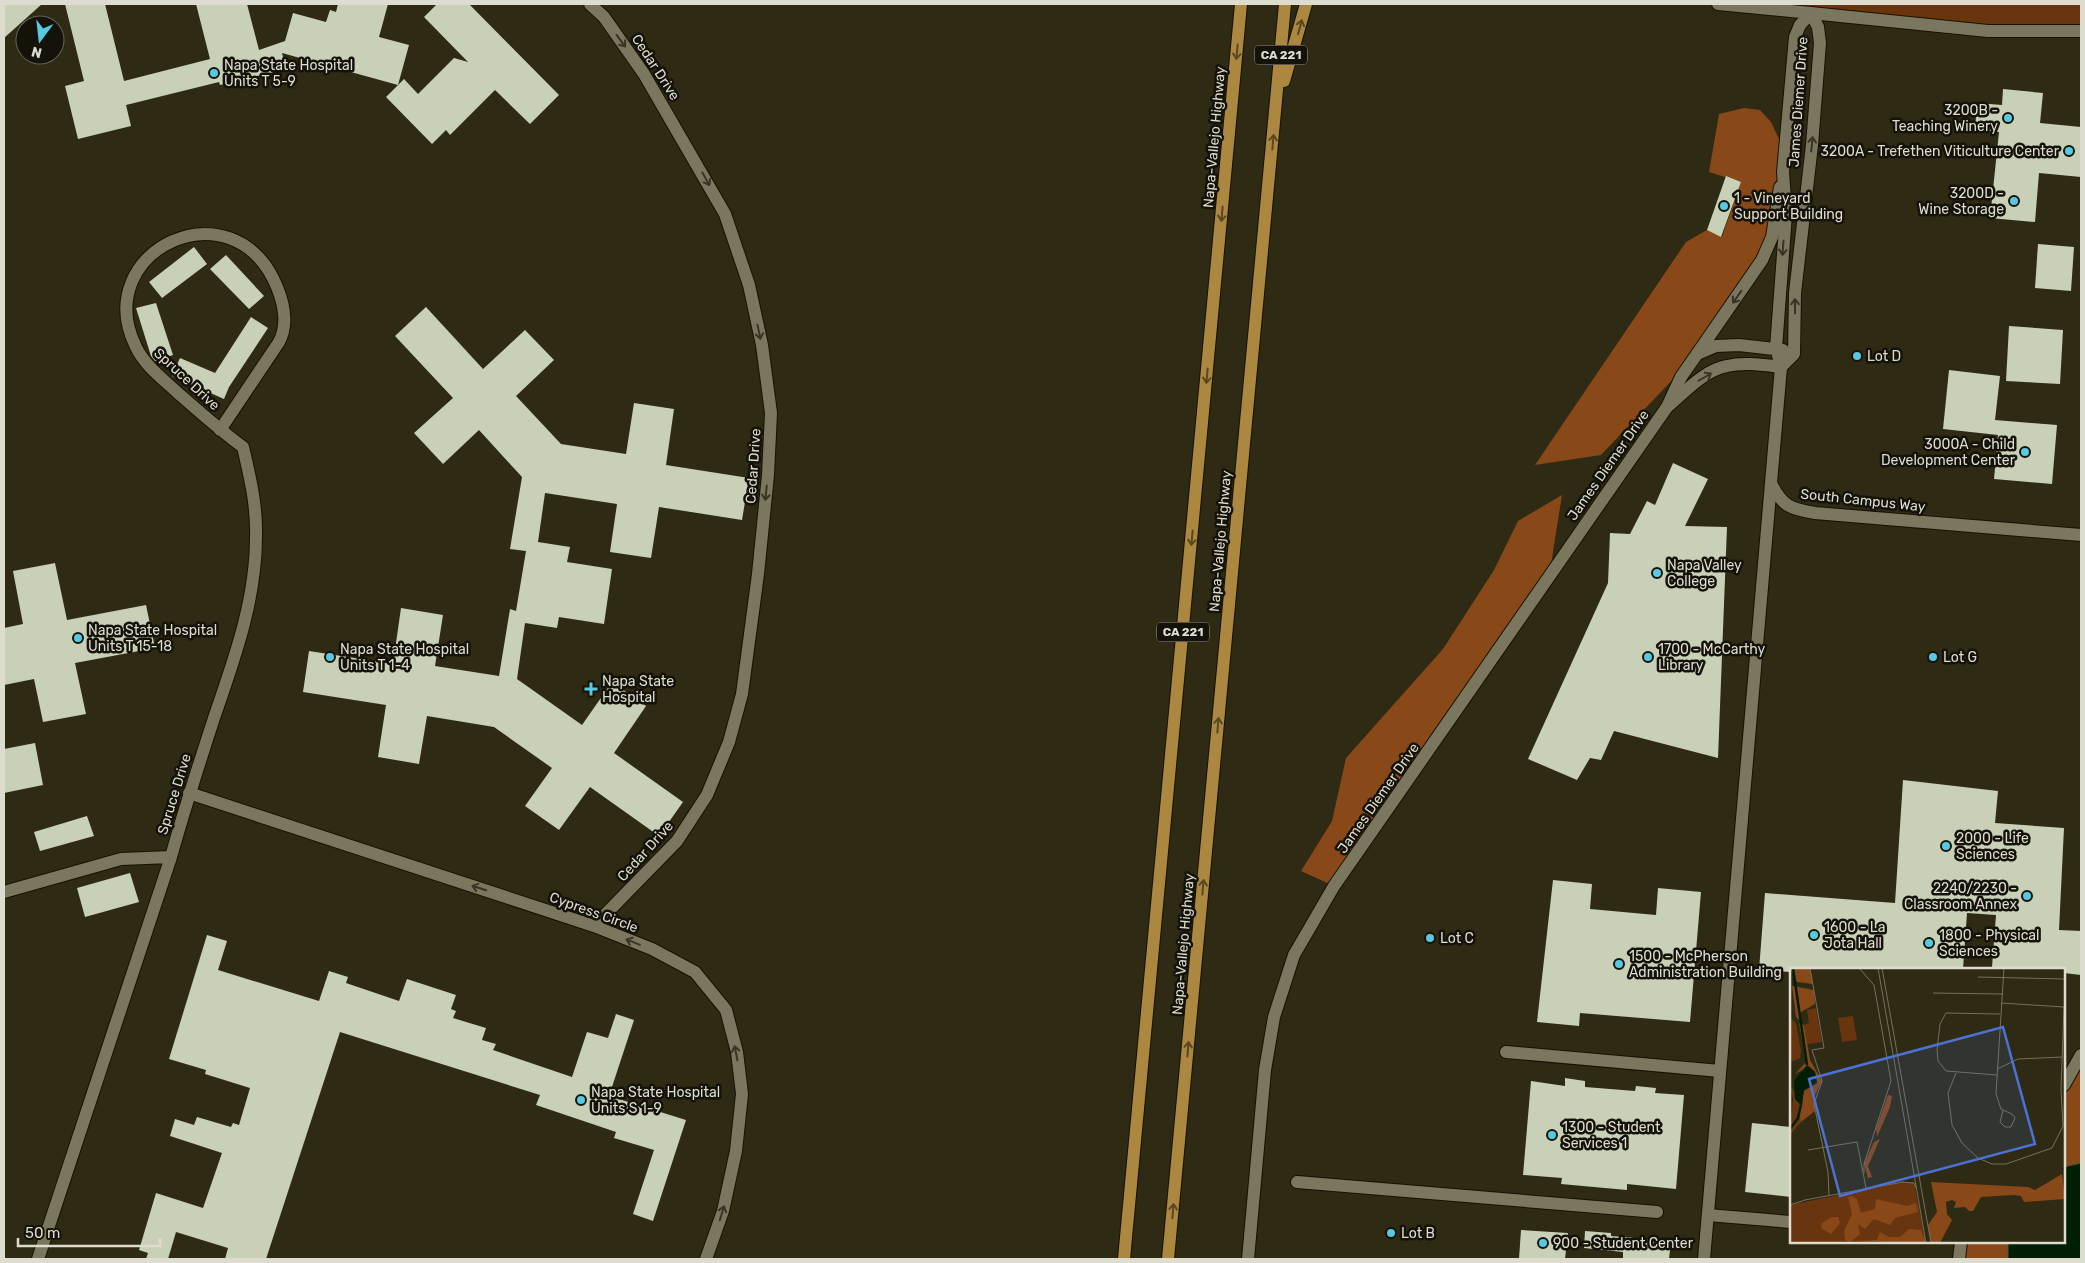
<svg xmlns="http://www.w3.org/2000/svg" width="2085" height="1263" font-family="Rubik,sans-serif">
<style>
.green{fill:#69350f}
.forest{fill:#894818}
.water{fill:#001e03;stroke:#435740}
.building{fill:#c8d1b7}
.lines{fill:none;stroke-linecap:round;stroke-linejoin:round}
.street-casing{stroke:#161200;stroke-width:14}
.secondary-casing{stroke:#161200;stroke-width:14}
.primary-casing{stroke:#161200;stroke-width:14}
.street{stroke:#7b775e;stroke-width:12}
.secondary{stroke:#7b775e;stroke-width:12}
.primary{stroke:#ac8740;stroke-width:12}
.oneway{stroke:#584722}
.oneway2{stroke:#383527}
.poi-dot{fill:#57c9e2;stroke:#141209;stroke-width:2}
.labels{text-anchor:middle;stroke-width:5;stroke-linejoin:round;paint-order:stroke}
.shield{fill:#141209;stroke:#a19f93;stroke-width:1}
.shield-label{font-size:12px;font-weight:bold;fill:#dedcce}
.poi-label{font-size:14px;fill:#dedcce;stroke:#141209;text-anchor:start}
.street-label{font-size:14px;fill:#dedcce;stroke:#141209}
.inset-river{fill:none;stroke:#001e03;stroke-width:2.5}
.inset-road{fill:none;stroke:#74715e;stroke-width:1}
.view{fill:#4d72d6;fill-opacity:0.15;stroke:#4d72d6;stroke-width:2.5}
.inset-edge{fill:none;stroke:#dedcce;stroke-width:2.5}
</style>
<rect width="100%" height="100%" fill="#2e2a13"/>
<path class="green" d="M1718,4H2081V31H1988Z"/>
<path class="forest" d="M1744,108L1760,110L1771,122L1785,152L1772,237L1697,354L1601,455L1535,465L1686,242L1707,230L1722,237L1741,182L1709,172L1719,114Z
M1562,495L1549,577L1334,886L1301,871L1332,821L1346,758L1443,649L1494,570L1518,521Z
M2081,1055V1163L2064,1167V1085Z
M1961,1242H2008V1259H1959Z"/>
<path class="water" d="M2081,1163V1259H2008V1242H2064V1167Z"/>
<path class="building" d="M4,4H42L4,38Z
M65,4H105L124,81L210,59L196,4H247L259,50L285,41L293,13L326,22L330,10L336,12L338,4H388L379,37L409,45L398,85L404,79L418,94L454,58L468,62L424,17L437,4H469L559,95L530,124L495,90L450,135L446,130L432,144L386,97L398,85L282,53L286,69L220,85L219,82L126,105L131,126L78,139L65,86L84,81Z
M2003,89L2043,93L2040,123L2081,127V177L2039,173L2035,222L1990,218L1999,132L1975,130L1977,103L2002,105Z
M1726,176L1741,182L1721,237L1707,230Z
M2038,244L2074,247L2071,291L2035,288Z
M194,247L207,264L162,298L149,282Z
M226,255L264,296L249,309L210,269Z
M156,303L173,355L155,361L151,356L136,308Z
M426,307L483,369L525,330L554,360L516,396L561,444L626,454L634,403L674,409L666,465L749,478L742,520L659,507L651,558L610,552L617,504L545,493L538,542L570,547L567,562L612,569L604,624L559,617L557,628L525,623L517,679L582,725L612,682L646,706L614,753L683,802L659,836L590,787L559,830L525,806L552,768L494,727L427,716L419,764L378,757L386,705L303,692L309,651L393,664L401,608L443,615L435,666L499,676L510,609L516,611L526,551L510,549L522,477L479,430L443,464L414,433L453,398L395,336Z
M251,317L268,328L229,387L224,399L172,376L180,358L215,373Z
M2009,326L2063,330L2060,384L2006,381Z
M1949,370L2000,376L1995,420L2057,425L2052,484L1994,479L1998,435L1943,429Z
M1673,463L1708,479L1685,526L1727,527L1718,758L1614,731L1601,760L1590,758L1577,780L1528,759L1608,583L1610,533L1630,534L1647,501L1655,505Z
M55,563L67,620L146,605L155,648L75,663L86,714L43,722L34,679L4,685V628L23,624L13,571Z
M35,743L43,785L4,793V749Z
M1903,780L1998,791L1995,823L2064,828L2059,930L2081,931V975L2064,973V969L1992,967L1996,915L1967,913L1963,969H1791V972L1759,970L1765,893L1895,903Z
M87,816L94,836L40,851L34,832Z
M130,873L139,902L85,917L77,888Z
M1553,880L1592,884L1590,909L1656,915L1658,888L1701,892L1690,1022L1580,1013L1579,1026L1537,1022Z
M207,935L227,941L218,970L319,1001L329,971L348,977L346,983L399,1001L407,979L456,995L451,1009L456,1011L453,1018L486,1028L482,1040L496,1044L493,1050L572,1077L587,1032L608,1038L616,1014L634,1020L609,1096L686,1120L653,1221L633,1214L654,1150L614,1138L616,1132L536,1105L540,1095L340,1032L266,1259H225L228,1248L176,1232L168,1259H146L148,1253L139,1250L156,1193L203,1208L222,1153L170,1136L175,1119L194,1125L197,1117L231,1127L233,1123L239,1125L250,1088L205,1074L206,1070L169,1059Z
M1565,1078L1585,1081V1087L1635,1091L1636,1086L1656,1088L1655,1093L1684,1095L1676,1189L1627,1184V1190L1561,1184L1562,1178L1523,1175L1531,1081L1565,1086Z
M1752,1123L1791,1127V1197L1745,1192Z
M1521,1230L1568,1233L1565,1259H1519Z
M1585,1231L1611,1233V1236L1671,1241L1669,1259H1623V1252L1584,1248Z"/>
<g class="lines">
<defs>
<path id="street" d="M590,4L604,17L644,74L725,214L749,285L762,345L771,413L768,475L758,574L742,694L729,742L707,795L677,841L594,926
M1811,13L1988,31H2081
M1781,367L1771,483C1782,506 1790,509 1815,513L2081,535
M1667,407L1681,377L1697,354
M189,793L594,926L652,949L695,972L726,1010L737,1052L742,1094L736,1151L723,1211L706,1259
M4,892L121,859L171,857
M1506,1052L1720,1071
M2064,1085L2081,1055
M1297,1182L1657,1212
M1708,1215L1791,1222
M38,1259L171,857C184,810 199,764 214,718C234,660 256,600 256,537C257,506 250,477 243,447C221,431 200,412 179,394C163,379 145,366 136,347C88,250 234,182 277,287C284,304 288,325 279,342L220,430
M1704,1259L1771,483
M1959,1259L1961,1242"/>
<path id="secondary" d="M1718,4L1811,13
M1697,354L1762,260L1772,237L1780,187
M1697,354L1716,346L1739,345L1783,350
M1781,367L1776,348L1786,214L1783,172L1795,37L1800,25L1811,13
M1248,1259L1265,1070L1274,1017L1294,955L1334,886L1667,407C1684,393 1704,370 1727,366C1744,362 1763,365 1781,367L1794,354L1795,293L1812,145L1820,43L1818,27L1811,13"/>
<path id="primary" d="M1284,81L1306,4
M1124,1259L1241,4
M1168,1259L1285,4"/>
</defs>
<use href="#street" class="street-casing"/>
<use href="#secondary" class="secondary-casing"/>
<use href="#primary" class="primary-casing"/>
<use href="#street" class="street"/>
<use href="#secondary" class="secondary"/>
<use href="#primary" class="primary"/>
</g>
<defs><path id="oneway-shaft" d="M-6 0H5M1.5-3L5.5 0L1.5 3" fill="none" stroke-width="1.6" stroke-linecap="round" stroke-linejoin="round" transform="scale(1.25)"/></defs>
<g class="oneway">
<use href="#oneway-shaft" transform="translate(1300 27) rotate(-75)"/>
<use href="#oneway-shaft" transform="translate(1237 52) rotate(95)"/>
<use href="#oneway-shaft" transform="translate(1273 142) rotate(-85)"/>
<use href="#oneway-shaft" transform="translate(1222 214) rotate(95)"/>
<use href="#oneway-shaft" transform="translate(1207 376) rotate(95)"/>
<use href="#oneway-shaft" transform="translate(1192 538) rotate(95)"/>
<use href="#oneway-shaft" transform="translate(1218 725) rotate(-85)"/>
<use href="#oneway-shaft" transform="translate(1203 887) rotate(-85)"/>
<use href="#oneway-shaft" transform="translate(1188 1049) rotate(-85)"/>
<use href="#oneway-shaft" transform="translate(1173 1211) rotate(-85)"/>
</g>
<g class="oneway2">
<use href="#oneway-shaft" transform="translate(621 41) rotate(54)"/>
<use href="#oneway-shaft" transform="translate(1812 144) rotate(-84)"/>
<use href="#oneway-shaft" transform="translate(706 179) rotate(61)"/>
<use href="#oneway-shaft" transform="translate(1783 248) rotate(94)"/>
<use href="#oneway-shaft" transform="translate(1737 297) rotate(125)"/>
<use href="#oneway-shaft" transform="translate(1795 306) rotate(-90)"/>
<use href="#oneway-shaft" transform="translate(759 332) rotate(78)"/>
<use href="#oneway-shaft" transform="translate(1705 377) rotate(-30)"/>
<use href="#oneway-shaft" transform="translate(766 493) rotate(96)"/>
<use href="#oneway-shaft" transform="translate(479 888) rotate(-162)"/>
<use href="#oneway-shaft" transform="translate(633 942) rotate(-158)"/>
<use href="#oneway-shaft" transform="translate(736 1053) rotate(-101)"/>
<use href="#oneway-shaft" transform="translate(722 1213) rotate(-73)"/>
</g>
<g class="poi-dot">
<circle cx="214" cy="73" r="5"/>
<circle cx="2008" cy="118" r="5"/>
<circle cx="2069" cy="151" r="5"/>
<circle cx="2014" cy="201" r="5"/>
<circle cx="1724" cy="206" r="5"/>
<circle cx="1857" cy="356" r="5"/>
<circle cx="2025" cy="452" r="5"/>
<circle cx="1657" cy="573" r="5"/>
<circle cx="78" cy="638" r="5"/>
<circle cx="330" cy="657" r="5"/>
<circle cx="1648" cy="657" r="5"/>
<circle cx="1933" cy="657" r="5"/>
<path d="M588.5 681.5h5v5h5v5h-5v5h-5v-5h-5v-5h5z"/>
<circle cx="1946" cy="846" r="5"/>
<circle cx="2027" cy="896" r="5"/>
<circle cx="1814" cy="935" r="5"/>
<circle cx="1430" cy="938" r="5"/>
<circle cx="1929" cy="943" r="5"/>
<circle cx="1619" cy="964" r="5"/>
<circle cx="581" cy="1100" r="5"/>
<circle cx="1552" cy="1135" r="5"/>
<circle cx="1391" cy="1233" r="5"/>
<circle cx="1543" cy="1243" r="5"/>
</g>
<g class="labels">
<g class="shield">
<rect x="1255" y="45.5" width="52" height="19" rx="4"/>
<rect x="1157" y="622.5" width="52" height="19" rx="4"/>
</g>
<g class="shield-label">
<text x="1281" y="59">CA 221</text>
<text x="1183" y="636">CA 221</text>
</g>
<g class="poi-label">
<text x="224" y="70">Napa State Hospital<tspan x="224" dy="16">Units T 5-9</tspan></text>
<text x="1998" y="115" text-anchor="end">3200B -<tspan x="1998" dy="16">Teaching Winery</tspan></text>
<text x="2059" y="156" text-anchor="end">3200A - Trefethen Viticulture Center</text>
<text x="2004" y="198" text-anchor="end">3200D -<tspan x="2004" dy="16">Wine Storage</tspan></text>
<text x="1734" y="203">1 - Vineyard<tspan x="1734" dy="16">Support Building</tspan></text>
<text x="1867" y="361">Lot D</text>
<text x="2015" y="449" text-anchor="end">3000A - Child<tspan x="2015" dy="16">Development Center</tspan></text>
<text x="1667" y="570">Napa Valley<tspan x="1667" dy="16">College</tspan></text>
<text x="88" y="635">Napa State Hospital<tspan x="88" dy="16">Units T 15-18</tspan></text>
<text x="340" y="654">Napa State Hospital<tspan x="340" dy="16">Units T 1-4</tspan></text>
<text x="1658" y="654">1700 - McCarthy<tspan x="1658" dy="16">Library</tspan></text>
<text x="1943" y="662">Lot G</text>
<text x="602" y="686">Napa State<tspan x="602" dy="16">Hospital</tspan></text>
<text x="1956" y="843">2000 - Life<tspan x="1956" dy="16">Sciences</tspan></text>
<text x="2017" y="893" text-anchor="end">2240/2230 -<tspan x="2017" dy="16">Classroom Annex</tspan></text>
<text x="1824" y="932">1600 - La<tspan x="1824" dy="16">Jota Hall</tspan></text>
<text x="1939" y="940">1800 - Physical<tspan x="1939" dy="16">Sciences</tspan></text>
<text x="1440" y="943">Lot C</text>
<text x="1629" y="961">1500 - McPherson<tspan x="1629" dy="16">Administration Building</tspan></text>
<text x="591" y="1097">Napa State Hospital<tspan x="591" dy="16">Units S 1-9</tspan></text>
<text x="1562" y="1132">1300 - Student<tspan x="1562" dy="16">Services 1</tspan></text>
<text x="1401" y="1238">Lot B</text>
<text x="1553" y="1248">900 - Student Center</text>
</g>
<g class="street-label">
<text transform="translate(656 67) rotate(57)" y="5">Cedar Drive</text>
<text transform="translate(1798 102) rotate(-86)" y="5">James Diemer Drive</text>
<text transform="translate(1214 137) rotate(-85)" y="5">Napa-Vallejo Highway</text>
<text transform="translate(187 379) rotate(43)" y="5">Spruce Drive</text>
<text transform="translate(1608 465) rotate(-55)" y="5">James Diemer Drive</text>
<text transform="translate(753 466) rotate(-86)" y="5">Cedar Drive</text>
<text transform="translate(1863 500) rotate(6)" y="5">South Campus Way</text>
<text transform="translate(1220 541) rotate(-85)" y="5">Napa-Vallejo Highway</text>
<text transform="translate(174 794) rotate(-73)" y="5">Spruce Drive</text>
<text transform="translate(1378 798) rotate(-55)" y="5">James Diemer Drive</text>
<text transform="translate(645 851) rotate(-48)" y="5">Cedar Drive</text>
<text transform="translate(594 912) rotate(20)" y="5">Cypress Circle</text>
<text transform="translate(1183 944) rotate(-85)" y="5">Napa-Vallejo Highway</text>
</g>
</g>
<g transform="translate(1790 968)">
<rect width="275" height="275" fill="#2e2a13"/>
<path d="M26,40L32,74L17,76L14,57L19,55L17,42ZM63,48L67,72L52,74L48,50ZM0,49L6,55L11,83L10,90L4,93H0ZM0,120L3,121L11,137V154L0,167L3,130ZM112,214L124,215L136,275H0V237Z" fill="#69350f"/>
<path d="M0,0H20L23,16L7,14ZM2,18L24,22L25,36L11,44V54L6,49ZM9,55L14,57L20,92L32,113L25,127V143L11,154L9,142L14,123L27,115L25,104L19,98L5,106L16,94ZM98,127L102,128L100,139L87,169L86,161ZM90,171L78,198L82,209L78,210L74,196L84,174ZM272,206L275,231L234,234L231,228L224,227L191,229L183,243H179L175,239L164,240L166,234L162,232L156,234L157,246L162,252L150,275H141L138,257L147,244L141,214L238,219L245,222ZM62,228L67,231L71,245L85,241L86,231L117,238L126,235L128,244L105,250L100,257L84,251L75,261L68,256L70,266L60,274L55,272L54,263L62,246L58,229ZM42,249H48L50,255L41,266L31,260L32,255ZM119,261L131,262L136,275L65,273L87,272L90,264L99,269H110Z" fill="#894818"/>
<path d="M17,97L25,104L27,115L14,122L12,138L5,131L4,113Z" fill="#001e03"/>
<path class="inset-river" d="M3,0L17,97M0,161L8,150L11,137"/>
<path class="inset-road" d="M20,0L34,80L22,82L32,113L24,136L38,204L39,227M69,0L84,17L101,113L74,196V205M88,0L136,275M92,0L141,275M188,9L275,11M143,25L213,26M211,35L274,39M207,101L228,91L272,89M166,105L158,125L162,157L172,175L188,190L202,196H216L262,180L273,158L271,121L274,39M207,107L156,103L148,93L147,82L150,56L156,45L210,46M213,142L210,154L215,159H221L225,150L222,146L213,142L211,141L206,126L214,0M18,182L67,174L76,220M112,214L124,215L126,220M0,237L15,232L113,214"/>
<path class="view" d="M213,59L245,176L50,228L19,111Z"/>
<rect width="275" height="275" class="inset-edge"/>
</g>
<rect width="2085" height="1263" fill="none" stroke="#dedcce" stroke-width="10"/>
<g transform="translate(40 40) rotate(195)"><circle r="24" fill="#141209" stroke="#656358"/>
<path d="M0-4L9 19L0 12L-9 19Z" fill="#57c9e2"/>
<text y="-8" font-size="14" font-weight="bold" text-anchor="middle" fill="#dedcce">N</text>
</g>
<path d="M18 1238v8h142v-8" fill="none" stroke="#dedcce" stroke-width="2.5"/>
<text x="25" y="1238" font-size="15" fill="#dedcce" stroke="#141209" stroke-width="4" paint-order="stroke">50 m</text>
</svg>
